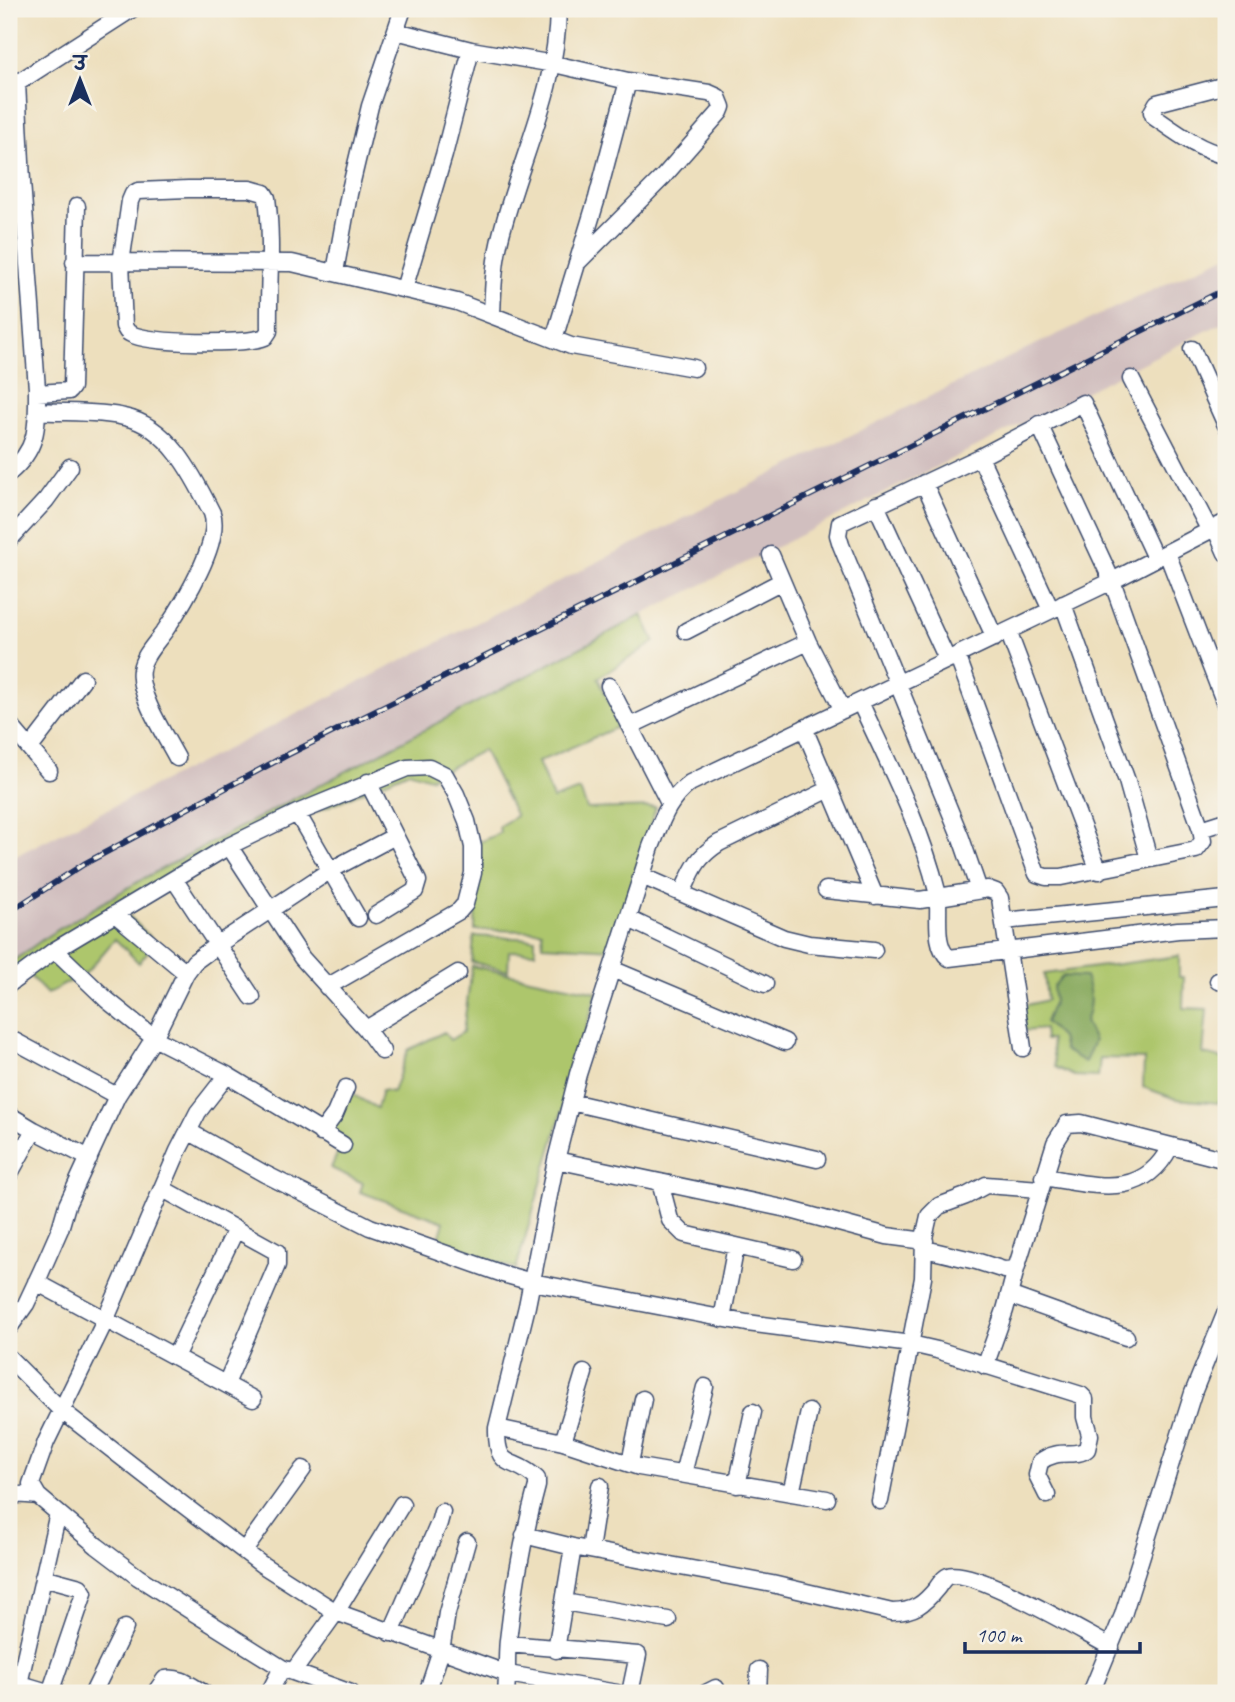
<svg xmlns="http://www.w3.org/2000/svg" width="1235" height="1702" font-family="Caveat,'Playpen Sans Deva',sans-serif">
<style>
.industrial{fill:#d1bfbf}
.green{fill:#adc66c;stroke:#647a65;stroke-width:2}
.forest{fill:#8aab60;stroke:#526d5f;stroke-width:2}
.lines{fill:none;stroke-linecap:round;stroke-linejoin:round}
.minor-casing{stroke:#3a496c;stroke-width:19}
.minor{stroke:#fff;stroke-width:16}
.rail-casing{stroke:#1b2f5e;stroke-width:6}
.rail{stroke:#f7f3e8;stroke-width:3.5;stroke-dasharray:10;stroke-linecap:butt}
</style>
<rect width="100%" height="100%" fill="#f7f3e8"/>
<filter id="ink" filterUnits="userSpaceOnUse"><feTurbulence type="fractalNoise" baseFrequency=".0143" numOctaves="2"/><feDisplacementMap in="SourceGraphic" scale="14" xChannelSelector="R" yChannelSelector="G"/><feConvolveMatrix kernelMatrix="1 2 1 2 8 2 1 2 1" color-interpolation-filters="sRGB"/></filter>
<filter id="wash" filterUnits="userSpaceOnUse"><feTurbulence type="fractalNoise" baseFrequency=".00686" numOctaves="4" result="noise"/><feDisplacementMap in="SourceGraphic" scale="28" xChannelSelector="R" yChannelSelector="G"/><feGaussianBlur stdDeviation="1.57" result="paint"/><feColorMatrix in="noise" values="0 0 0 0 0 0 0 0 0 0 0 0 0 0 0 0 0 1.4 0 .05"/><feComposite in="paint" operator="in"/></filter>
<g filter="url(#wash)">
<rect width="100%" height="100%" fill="#eddfbd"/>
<path class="industrial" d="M1226,256V321L604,634L348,772L9,966V859L756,482L1026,349Z"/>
<path class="green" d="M642,615L655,642L598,678L620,726L538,762L553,799L580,790L587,809L656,807L613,949L543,945L542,931L475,930L477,843L500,833L499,826L516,816L483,750L430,778L409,771L226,851L126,913L155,942L139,963L115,939L86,973L47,994L28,974L9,991V964L49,935L146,877Z
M474,936L535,939V952L509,951L508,971L472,962Z
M1179,956V977H1184L1183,1008L1207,1009L1203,1054L1226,1059V1084L1219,1103L1176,1099L1143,1087L1144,1059L1100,1058L1098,1077L1074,1076L1055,1067L1051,1040H1045L1044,1029L1025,1031L1023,1006L1047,1000L1044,974Z
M472,966L597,992L516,1269L438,1243L444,1222L360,1192L363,1183L331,1168L344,1138L329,1131L350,1093L377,1108L382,1090L393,1092L408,1050L444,1032L450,1040L463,1032Z"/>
<path class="forest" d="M1062,976L1085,977C1092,995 1091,1005 1085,1022L1094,1041L1085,1062L1064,1050L1061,1038L1045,1022L1054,1001L1053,987Z"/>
</g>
<g filter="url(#ink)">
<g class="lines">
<defs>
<path id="minor" d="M396,31L471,50L554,64L628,81L709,93L718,97L722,107L720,112L663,177L577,263
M1226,85L1157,103L1152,112L1154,117C1177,133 1199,150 1226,156
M11,87L132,9
M188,189H250L264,193L267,198C273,243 268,287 269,331L265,337C246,345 149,344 131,334C126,332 127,331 124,326L121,263L130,201L133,194L138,191Z
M74,262L292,263L457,302L571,346L694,368
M335,272L349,194L370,106L403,9
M404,289L444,155L471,50
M492,315C493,289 494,264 500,239C519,160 557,92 558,9
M554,339L597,198L628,81
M1192,349L1226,425
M1131,379L1210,531
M37,393L69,391L72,387L77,206
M37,411C63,413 99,411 124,417C169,426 193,475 212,513C222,541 183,604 166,629C158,641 143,655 141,670C137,693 166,737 177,758
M980,457L1051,610
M9,473C39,448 37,426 37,389L22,181L17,83
M924,483L995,638
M876,505L947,659
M1215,528L1226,553
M9,540L46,500L70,467
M1167,553L1226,706
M771,555L808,642L843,710
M1063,604L1127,781L1149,859
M686,631L782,581
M1008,631L1099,871
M957,655L1037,874L1046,877H1061L1196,850L1203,841L1201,829L1112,581L1226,522
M609,686L669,803
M860,702C888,763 921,826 937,891C941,910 932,945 949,958L1178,930L1226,928
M9,724L49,771
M630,726L808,642
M804,728L875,896
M30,748L83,679
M368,782L418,881L415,891L376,915
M297,813L358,918
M1201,829L1226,821
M229,846L302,958L366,1029L382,1051
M642,876L784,938L809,944L874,950
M174,879L252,997
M826,890L920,900L988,889L996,892L1000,898L1023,1048
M979,890L961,838L841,545L838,535L840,523L980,457L1083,403L1155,558
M682,893C693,869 696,858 719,843L830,789
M115,914L186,973
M629,919L765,984
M1004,921L1226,899
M55,950L107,1000L154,1038L227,1075L343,1145
M612,969L785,1042
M1218,981L1226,982
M9,984L55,950L229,846L297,813L407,768L429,767L445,775L456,794L467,821L473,847V873L465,904L459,911L327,987
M366,1029L458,973
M9,1038L117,1096
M227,1075L198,1112L178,1151L105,1321L46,1442L31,1484L38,1496L97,1546L138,1577L191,1611L282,1668L351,1693
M571,1102L817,1159
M9,1115L34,1130L89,1158
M188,1131L263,1173L370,1227L503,1274L532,1282L747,1323L911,1344L937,1350L1081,1395L1085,1399V1417L1090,1435L1087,1449C1075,1459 1059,1447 1040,1462L1037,1475L1047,1495
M321,1133L335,1114L346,1088
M556,1160L787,1209L887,1236L925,1241
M9,1175L34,1130
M1043,1177C1093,1184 1142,1202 1170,1147
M660,1182L670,1220L684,1234L793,1259
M163,1189L277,1252V1265L226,1384
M925,1249L976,1261L1004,1270L1016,1269L1055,1143L1067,1124L1081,1123L1226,1160
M36,1282L253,1399
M1009,1295L1126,1337
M722,1319L736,1246
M9,1328L26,1304L41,1272L60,1229L67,1205L117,1096L154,1038L186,973L194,962L217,945L329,871L395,836
M175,1357L236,1229
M9,1358L61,1410L169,1494L261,1564L336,1612L508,1674L617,1693
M985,1366L1005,1310L1016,1269
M497,1428L563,1442L639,1467L827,1499
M563,1442L584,1373
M630,1463L643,1399
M683,1474L705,1387
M737,1485L753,1412
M791,1493L809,1412
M9,1501C15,1492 27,1495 38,1496
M880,1501L923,1278L924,1238L929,1216L939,1206L966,1196L986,1185L1040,1189
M524,1535L573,1547L772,1584L892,1612C914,1612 924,1604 937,1588C940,1584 943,1578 948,1576C974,1567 1084,1633 1111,1647
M590,1550L600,1486
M244,1551L303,1469
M43,1577L80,1587L84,1593L50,1693
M564,1602L668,1620
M391,1633L439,1523L442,1512
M508,1644L638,1655L630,1693
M556,1650L573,1547
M293,1672L336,1612L402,1504
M11,1681L51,1693
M19,1684L58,1513
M93,1693L125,1628
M155,1693L165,1679C180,1676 191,1686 204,1693
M269,1693L282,1668
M427,1693L441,1651L447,1613L467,1542
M506,1693C508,1675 506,1657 508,1640C514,1587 523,1537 537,1486V1479C513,1455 496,1473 497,1428L527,1306L556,1160L578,1074L651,847C662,820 667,801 690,783L1112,581L1039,424
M706,1693L716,1688
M758,1693L759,1670
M1091,1693L1123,1615L1193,1393L1226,1312"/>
</defs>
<use href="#minor" class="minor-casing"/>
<use href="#minor" class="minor"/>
<defs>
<path id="rail" d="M9,912L84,864L289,754L1226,289"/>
</defs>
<use href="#rail" class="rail-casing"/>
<use href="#rail" class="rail"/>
</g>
</g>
<rect width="1235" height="1702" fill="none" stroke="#f7f3e8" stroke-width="35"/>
<g transform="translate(80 80)" stroke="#f7f3e8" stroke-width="5" paint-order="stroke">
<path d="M0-5L12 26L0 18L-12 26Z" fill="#1b2f5e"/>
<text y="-10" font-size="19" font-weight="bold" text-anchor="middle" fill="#1b2f5e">उ</text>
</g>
<path d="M965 1642v10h175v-10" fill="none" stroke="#1b2f5e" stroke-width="3.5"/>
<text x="976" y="1642" font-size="21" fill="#1b2f5e" stroke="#f7f3e8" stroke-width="5" paint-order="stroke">100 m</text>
</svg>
